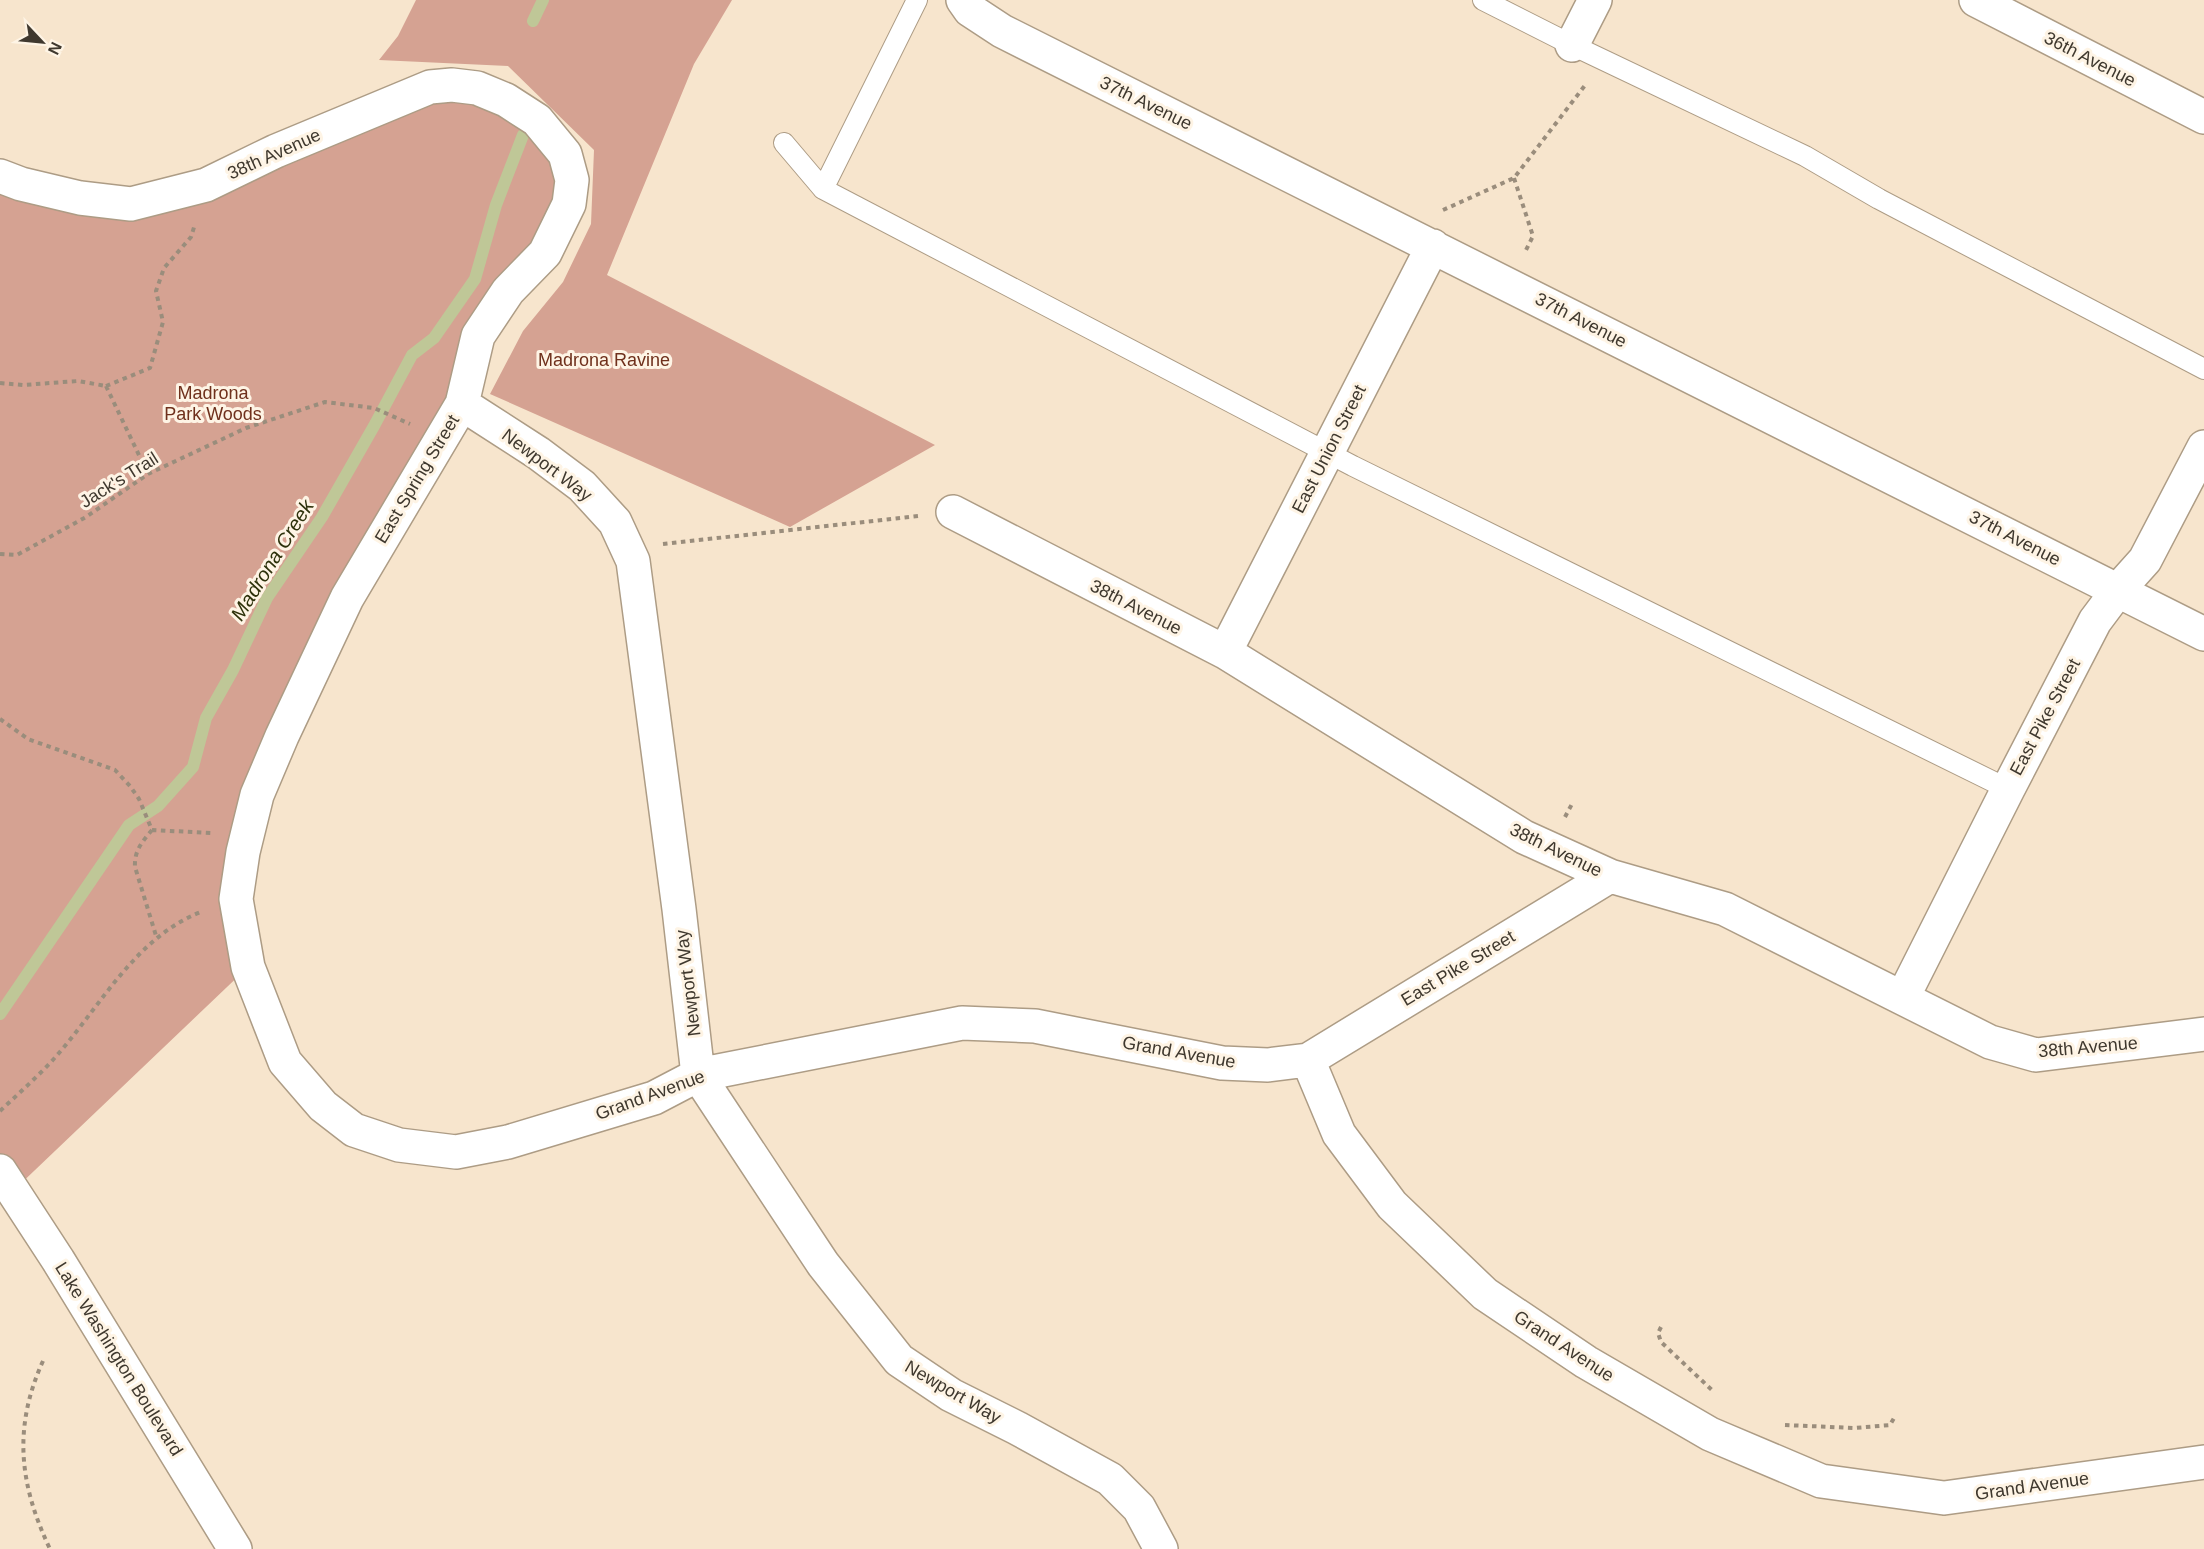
<svg xmlns="http://www.w3.org/2000/svg" width="2204" height="1549" font-family="Helvetica,sans-serif">
<style>
.forest{fill:#d5a292}
.lines{fill:none;stroke-linecap:round;stroke-linejoin:round}
.stream{stroke:#bfc797;stroke-width:12}
.service-casing{stroke:#ad9c85;stroke-width:22}
.minor-casing{stroke:#ad9c85;stroke-width:36}
.tertiary-casing{stroke:#ad9c85;stroke-width:36}
.path{stroke:#9a8d7c;stroke-width:4;stroke-dasharray:4.5 4.5;stroke-linecap:butt}
.service{stroke:#fff;stroke-width:20}
.minor{stroke:#fff;stroke-width:33}
.tertiary{stroke:#fff;stroke-width:33}
.labels{text-anchor:middle;stroke-width:6;stroke-linejoin:round;paint-order:stroke}
.street-label{font-size:18px;fill:#3f382e;stroke:#fef4e5}
.park-label{font-size:18px;fill:#6f301c;stroke:#fef4e5}
.water-label{font-size:20px;font-style:italic;fill:#2d310b;stroke:#fef4e5}
</style>
<rect width="100%" height="100%" fill="#f7e5cd"/>
<path class="forest" d="M416,0H732L694,64L607,275L935,445L790,527L490,394L523,331L563,282L591,224L594,150L508,66L379,60L398,36Z
M430,87L506,100L572,180L508,291L257,795L248,967L13,1191L0,1171V176L131,204Z"/>
<g class="lines">
<path class="stream" d="M533,21L543,0
M0,1014L129,825L158,806L193,767L206,718L233,670L267,598L322,517L374,426L412,355L434,338L475,279L496,205L523,135"/>
<defs>
<path id="service" d="M1483,0L1572,45L1805,156L1879,199L2204,369
M784,143L823,189L1353,466L2008,789
M823,189L917,0"/>
<path id="minor" d="M963,0L970,10L1002,31L2204,634
M1976,0L2204,117
M1572,45L1595,0
M0,176L21,184L80,198L131,204L206,185L276,151L430,87L452,85L477,88L506,100L537,120L565,154L572,180L569,204L545,253L508,291L478,336L462,404L347,598L282,736L257,795L243,852L236,899L248,967L285,1062L323,1106L354,1130L399,1145L456,1152L508,1142L654,1098L698,1075L962,1023L1035,1026L1222,1063L1268,1065L1308,1060L1339,1134L1392,1205L1485,1294L1586,1362L1710,1434L1821,1481L1944,1498L2204,1462
M462,404L538,453L582,486L615,522L633,561L679,909L698,1075L823,1264L899,1360L951,1395L1017,1428L1110,1479L1139,1508L1161,1549
M953,512L1225,652L1524,837L1610,876L1725,909L1990,1042L2036,1055L2204,1034
M1225,652L1433,246
M1903,997L2008,789L2095,621L2119,589L2145,560L2204,447
M1308,1060L1610,876"/>
<path id="tertiary" d="M0,1171L58,1260L235,1549"/>
</defs>
<use href="#service" class="service-casing"/>
<use href="#minor" class="minor-casing"/>
<use href="#tertiary" class="tertiary-casing"/>
<path class="path" d="M1514,178L1533,236L1525,252
M1443,210L1514,178L1586,84
M0,383L23,385L78,381L106,386
M106,386L150,368L163,322L156,291L164,268L191,237L195,224
M106,386L148,474
M663,544L918,516
M0,554L17,555L86,517L148,474L246,428L325,402L374,408L410,424
M0,719L28,739L115,770L130,786L139,799L152,830L211,833
M1565,817L1573,802
M152,830C142,842 134,851 135,867L157,939
M0,1111C17,1095 34,1080 50,1063C97,1013 133,938 201,912
M1661,1327L1658,1333L1661,1342L1714,1392
M43,1361C13,1427 19,1484 50,1549
M1785,1425L1854,1428L1890,1425L1894,1418"/>
<use href="#service" class="service"/>
<use href="#minor" class="minor"/>
<use href="#tertiary" class="tertiary"/>
</g>
<g class="labels">
<g class="street-label">
<text transform="translate(2090 59) rotate(27)" y="6">36th Avenue</text>
<text transform="translate(1146 103) rotate(26)" y="6">37th Avenue</text>
<text transform="translate(274 154) rotate(-24)" y="6">38th Avenue</text>
<text transform="translate(1581 320) rotate(27)" y="6">37th Avenue</text>
<text transform="translate(1329 449) rotate(-63)" y="6">East Union Street</text>
<text transform="translate(547 465) rotate(37)" y="6">Newport Way</text>
<text transform="translate(417 479) rotate(-59)" y="6">East Spring Street</text>
<text transform="translate(119 480) rotate(-32)" y="6">Jack's Trail</text>
<text transform="translate(2015 538) rotate(27)" y="6">37th Avenue</text>
<text transform="translate(1136 607) rotate(27)" y="6">38th Avenue</text>
<text transform="translate(2045 717) rotate(-62)" y="6">East Pike Street</text>
<text transform="translate(1556 850) rotate(26)" y="6">38th Avenue</text>
<text transform="translate(1458 968) rotate(-31)" y="6">East Pike Street</text>
<text transform="translate(688 983) rotate(-97)" y="6">Newport Way</text>
<text transform="translate(2088 1047) rotate(-5)" y="6">38th Avenue</text>
<text transform="translate(1179 1052) rotate(10)" y="6">Grand Avenue</text>
<text transform="translate(650 1095) rotate(-20)" y="6">Grand Avenue</text>
<text transform="translate(1564 1346) rotate(33)" y="6">Grand Avenue</text>
<text transform="translate(119 1359) rotate(58)" y="6">Lake Washington Boulevard</text>
<text transform="translate(953 1392) rotate(30)" y="6">Newport Way</text>
<text transform="translate(2032 1486) rotate(-8)" y="6">Grand Avenue</text>
</g>
<g class="park-label">
<text x="604" y="366">Madrona Ravine</text>
<text x="213" y="399">Madrona<tspan x="213" dy="21">Park Woods</tspan></text>
</g>
<g class="water-label">
<text transform="translate(272 560) rotate(-58)" y="7">Madrona Creek</text>
</g>
</g>
<g transform="translate(42 42) rotate(116)" stroke="#fef4e5" stroke-width="4.5" paint-order="stroke">
<path d="M0-4.5L10 22L0 15L-10 22Z" fill="#3f382e"/>
<text y="-9" font-size="16" font-weight="bold" text-anchor="middle" fill="#3f382e">N</text>
</g>
</svg>
